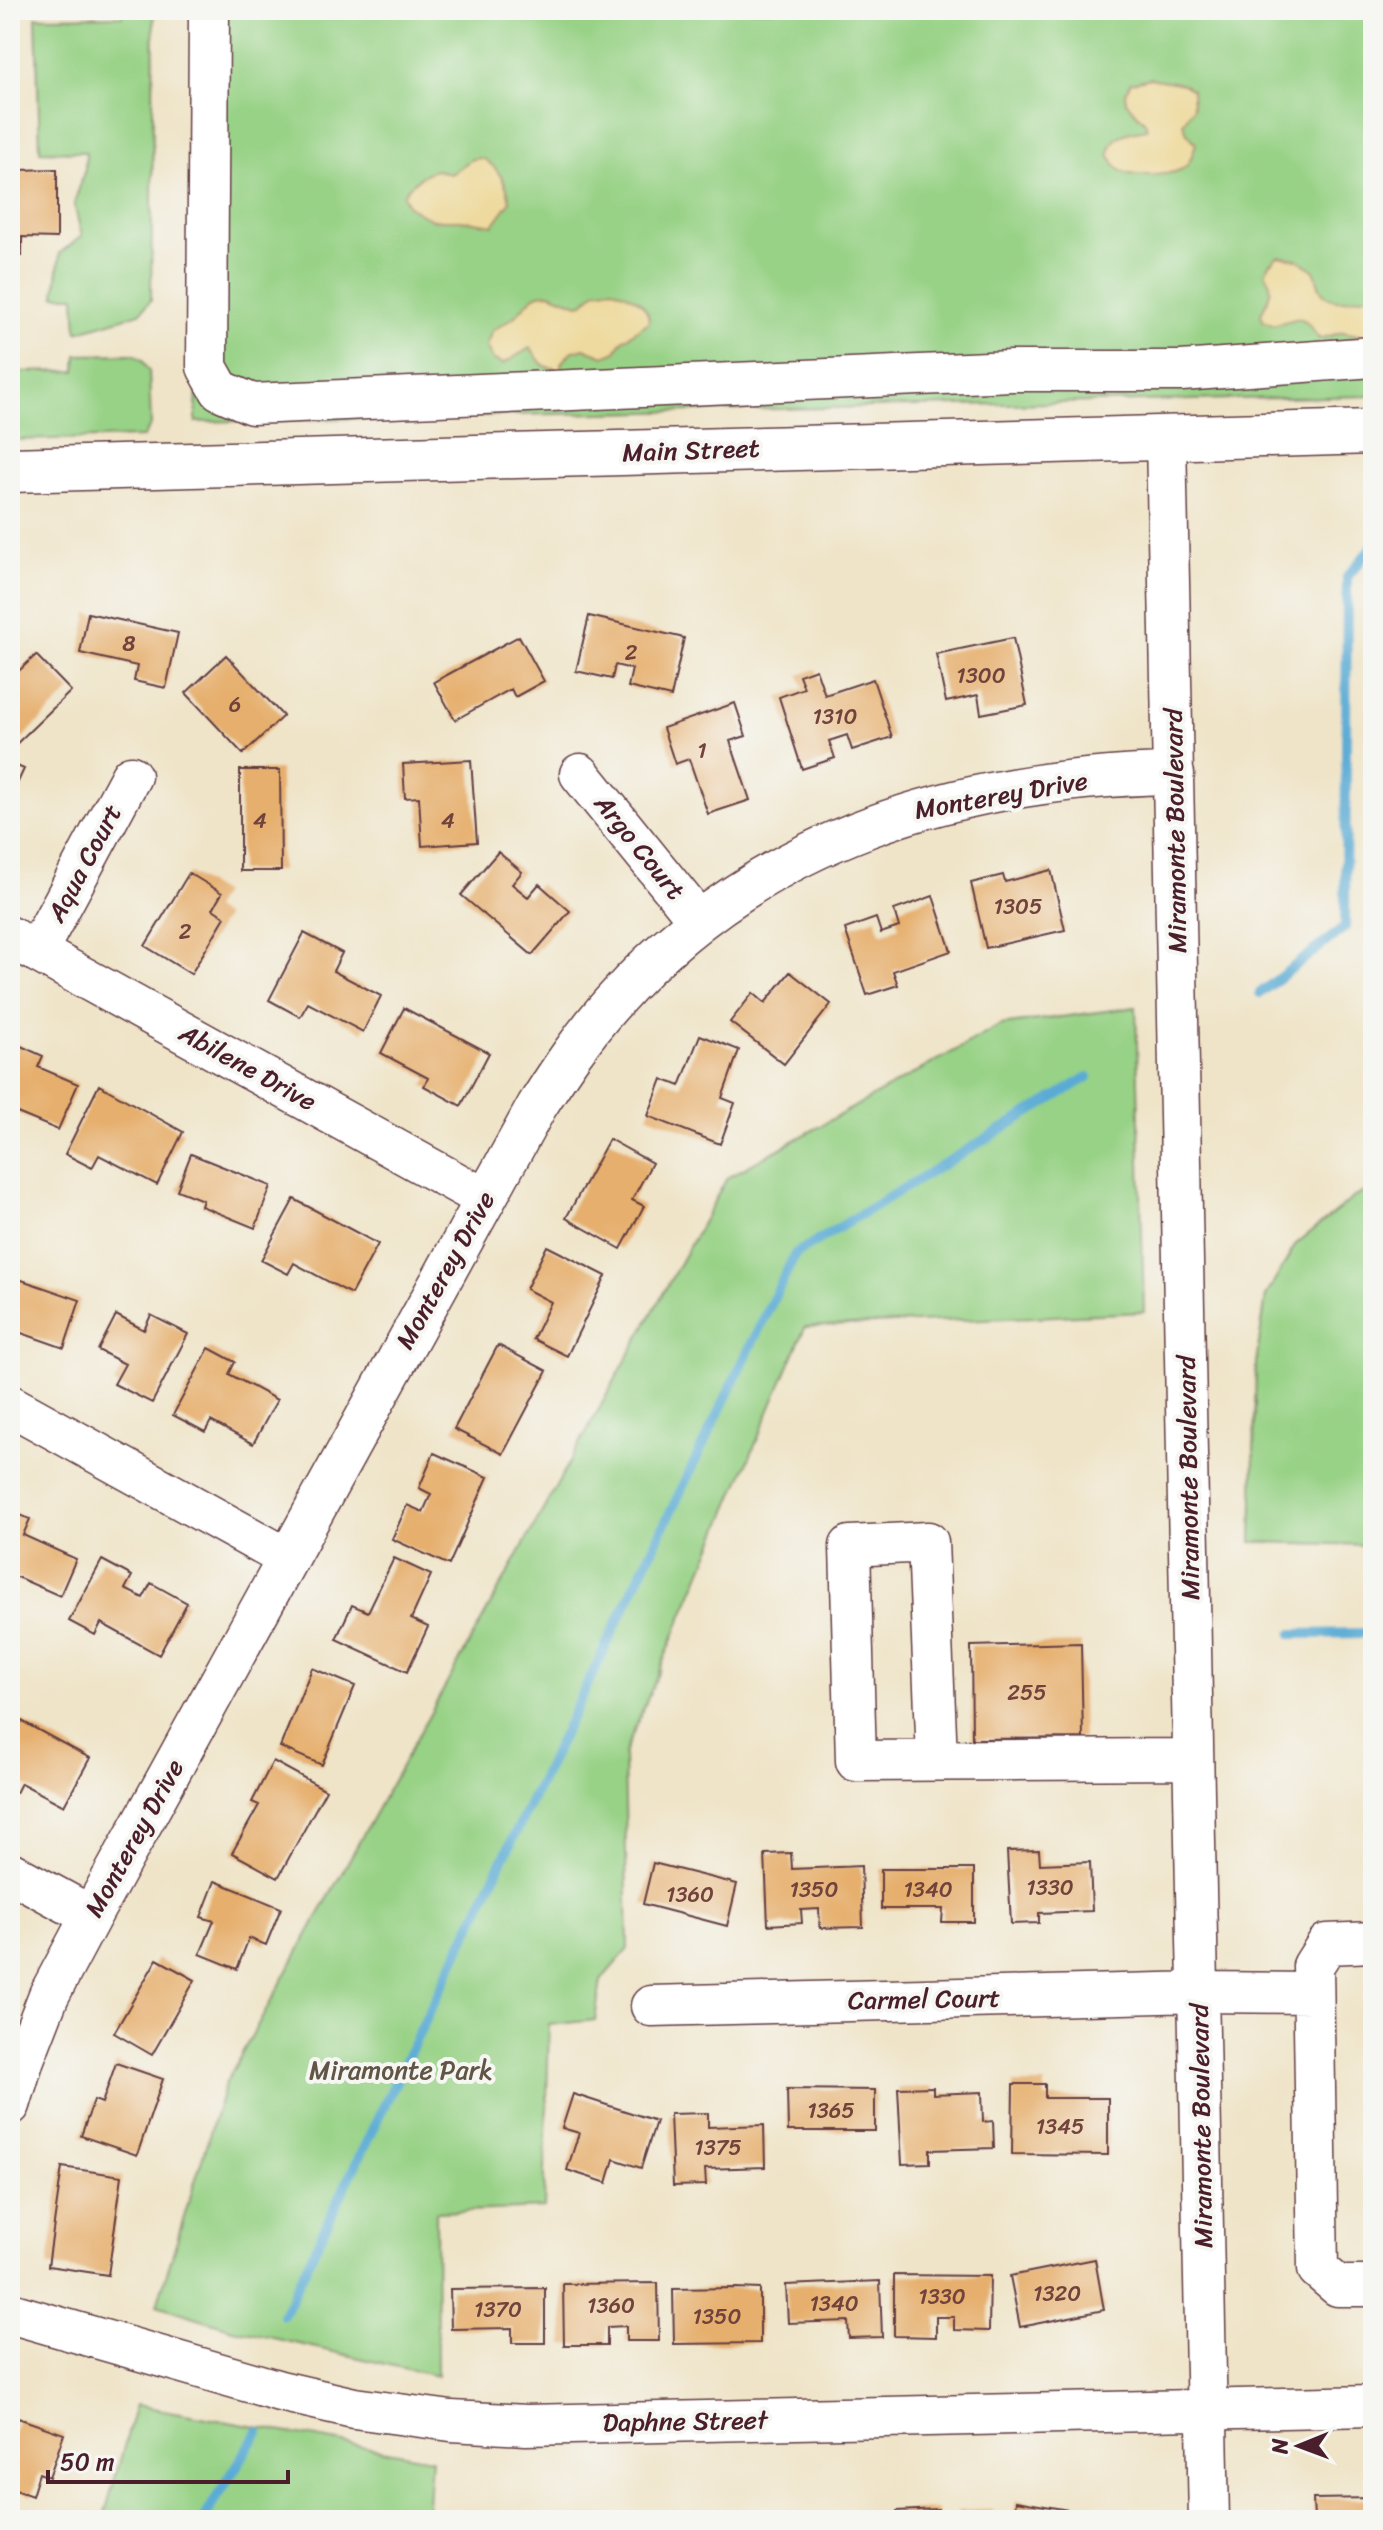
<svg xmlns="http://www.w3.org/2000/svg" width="1383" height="2530" font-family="Sriracha,sans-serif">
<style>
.green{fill:#98d286;stroke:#717858;stroke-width:2}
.sand{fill:#eeda9e;stroke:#9c7c64;stroke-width:2}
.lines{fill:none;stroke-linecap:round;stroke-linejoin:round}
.stream{stroke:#5aabd4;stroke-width:10}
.building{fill:#e6af6d}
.minor-casing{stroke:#633d43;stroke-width:43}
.major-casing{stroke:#633d43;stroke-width:47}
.minor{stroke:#fff;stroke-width:40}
.major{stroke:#fff;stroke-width:44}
.labels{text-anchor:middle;stroke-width:8;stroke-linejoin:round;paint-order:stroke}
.number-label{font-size:22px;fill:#71433c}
.street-label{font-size:26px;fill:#4a1f2b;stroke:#f6f6f2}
.park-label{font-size:26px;fill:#615546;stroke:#f6f6f2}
</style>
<rect width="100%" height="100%" fill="#f6f6f2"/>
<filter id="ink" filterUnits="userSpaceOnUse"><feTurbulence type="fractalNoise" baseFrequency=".0125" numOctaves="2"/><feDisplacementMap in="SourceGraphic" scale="16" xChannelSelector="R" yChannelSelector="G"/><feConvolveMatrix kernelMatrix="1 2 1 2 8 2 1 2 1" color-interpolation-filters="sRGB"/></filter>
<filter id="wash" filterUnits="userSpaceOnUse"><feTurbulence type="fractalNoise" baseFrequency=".006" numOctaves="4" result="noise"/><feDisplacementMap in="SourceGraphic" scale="32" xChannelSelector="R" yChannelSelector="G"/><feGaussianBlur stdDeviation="1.8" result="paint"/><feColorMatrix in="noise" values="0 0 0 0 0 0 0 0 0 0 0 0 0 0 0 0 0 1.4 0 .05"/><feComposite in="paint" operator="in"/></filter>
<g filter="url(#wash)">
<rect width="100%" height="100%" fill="#efe4c8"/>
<path class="green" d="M124,10H154L151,300L140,313L77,332L75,296H55L60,253L82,236L74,204L85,169L86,152L40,151L36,17L122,16Z
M204,10H1373V396L196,422Z
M133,354L142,360L149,371L151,425L143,437L10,440V372L76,371L77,355Z
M1136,1007L1144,1312L805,1327L624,1754L628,1949L601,1980L595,2020L549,2025L544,2208L436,2212L437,2376L230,2328L157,2305L225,2084L727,1178L1001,1025Z
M1373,1188V1545L1252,1542L1256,1363L1266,1296L1296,1244L1354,1197Z
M136,2405L431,2459L427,2520H103Z"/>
<path class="sand" d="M1150,78L1183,84L1192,90L1193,108L1183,123L1187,133L1196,143C1193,151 1192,161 1185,167C1174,176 1139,177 1126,173C1118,171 1113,161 1109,154C1112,133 1129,132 1147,129L1145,122L1126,102V92L1130,83Z
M482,158C498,167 508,184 510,202L493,225L461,220H432L408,206L403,195C408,186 426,170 437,170C442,171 446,174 451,174L472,159Z
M1278,256L1297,259L1314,270C1317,276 1318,285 1321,290C1333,310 1356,294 1373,296V338L1343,332L1319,339L1306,321L1299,318L1273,325L1263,321L1261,314C1268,298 1276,289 1265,273L1269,264Z
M612,288C629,295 649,301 649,322L623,340L616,351L604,356L584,348L571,352L561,363L563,376H556L555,368C539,368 540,358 530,348L503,364L492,359L486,346L492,331L514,317L532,298L539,294L550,293L578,304L583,303L596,291Z"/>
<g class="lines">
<path class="stream" d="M1260,993L1345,927L1347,577L1373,546
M1292,1634L1373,1633
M283,2315L795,1254L1088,1077
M203,2520L258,2432"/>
</g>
<g id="blocks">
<path class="building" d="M10,23H17L18,170L57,169V238L22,237V256H10Z
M88,613L178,633L166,688L134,681L137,666L80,653Z
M589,616L684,638L671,697L628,687L632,669L615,665L612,679L576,671Z
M519,636L544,681L515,697L511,689L455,720L434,682Z
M1013,638L1027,705L981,714L978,695L946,702L936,654Z
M36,655L71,691L10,750L12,690L10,679Z
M226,655L283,716L243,754L186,693Z
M816,669L825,695L873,679L892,737L852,750L847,735L829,741L835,758L802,769L779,697L804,688L799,675Z
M735,703L746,736L730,741L750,800L708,814L689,759L675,764L663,728Z
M471,760L477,842L422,846L419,797L405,798L403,764Z
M10,763L24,769L10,799Z
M240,770H280L281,871H240Z
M498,852L522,872L512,884L528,897L539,884L570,911L532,955L461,895Z
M1051,870L1065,930L986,948L971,883L1003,875L1005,882Z
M189,873L222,893L213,909L225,917L191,974L145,946Z
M933,896L951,951L893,971L898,985L867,995L845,929L876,918L881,933L899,927L894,910Z
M304,933L342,953L333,971L381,996L363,1032L308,1003L300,1017L269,1000Z
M790,972L831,1004L784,1064L730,1022L753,993L765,1003Z
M404,1008L489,1053L461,1106L424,1086L428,1078L381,1053Z
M700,1035L739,1050L722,1098L735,1103L720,1144L648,1116L662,1079L680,1086Z
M10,1041L43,1056L38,1067L78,1084L58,1130L10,1110Z
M99,1085L183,1132L157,1185L99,1155L92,1168L65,1154Z
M609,1139L652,1163L632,1200L644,1206L621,1249L566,1218Z
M191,1154L271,1186L255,1228L201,1206L203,1200L177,1190Z
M294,1199L378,1244L351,1294L294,1263L288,1274L261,1260Z
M547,1246L606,1276L567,1356L533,1339L551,1302L526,1289Z
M10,1276L80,1300L64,1348L10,1329Z
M116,1315L144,1330L151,1315L188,1334L152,1403L114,1384L125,1364L98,1350Z
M498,1345L547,1371L503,1454L454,1429Z
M209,1348L235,1362L229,1374L277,1400L253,1444L211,1421L205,1432L173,1415Z
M434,1453L488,1477L449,1565L392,1539L407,1505L423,1512L431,1494L419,1488Z
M10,1511L30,1519L23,1535L76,1559L60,1596L10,1574Z
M394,1558L431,1575L411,1619L428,1627L407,1672L336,1639L352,1605L368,1612Z
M102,1560L132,1576L125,1589L143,1598L151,1583L187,1603L159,1655L101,1623L95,1635L69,1621Z
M1081,1643L1083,1738L972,1739L971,1646Z
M312,1668L355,1686L322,1765L280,1747Z
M18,1719L90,1758L64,1806L21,1783L16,1793L10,1790V1733Z
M273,1761L326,1790L278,1878L232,1853L259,1805L252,1802Z
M1039,1850L1040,1864L1090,1862L1092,1911L1039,1913V1923L1011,1924L1007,1851Z
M791,1853L792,1869L861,1866L863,1927L820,1928L819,1909L801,1910L802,1923L768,1925L765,1854Z
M653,1863L737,1884L727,1926L643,1904Z
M881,1869H974V1922H942L943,1909H881Z
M215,1881L281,1908L266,1945L249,1938L237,1969L200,1954L214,1921L201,1917Z
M157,1959L195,1980L152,2055L114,2033Z
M116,2063L163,2079L137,2155L81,2136L94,2100L102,2103Z
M1013,2084H1045V2098H1108V2155L1012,2154Z
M933,2087V2094L982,2092L983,2122L993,2121L994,2148L930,2150V2163L902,2164L898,2088Z
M787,2089L875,2090V2131H788Z
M573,2094L656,2121L641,2168L614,2159L607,2183L567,2170L579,2133L562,2128Z
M708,2113V2127L764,2125L765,2167L705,2169L706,2185L673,2186L670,2114Z
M62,2167L122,2176L108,2275L48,2266Z
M1095,2259L1104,2310L1020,2327L1010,2276Z
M894,2275L990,2276L989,2331L954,2330V2317H936V2337L894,2336Z
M880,2281L882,2337L849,2338L848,2321L788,2323L786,2285Z
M658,2283L659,2341H626V2326L607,2327V2345H564L563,2284Z
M545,2288V2343H512V2328L451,2329L450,2289Z
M736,2288L760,2289V2343L674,2344L673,2289Z
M18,2418L64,2434L49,2477L39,2473L32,2496L10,2488V2441Z
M1373,2498V2520H1314L1313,2499Z
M1016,2501L1109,2517L1108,2520H1013Z
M938,2509V2520H897V2511Z
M993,2510V2520H959L958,2511Z
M665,2515V2520H583V2517Z
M883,2516V2520H849V2517Z
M740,2517H775V2520H740Z"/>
</g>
</g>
<g filter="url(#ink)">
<use href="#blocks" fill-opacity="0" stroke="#633d43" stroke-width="2"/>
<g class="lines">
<defs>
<path id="minor" d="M209,10L207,367L220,390L252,404L1011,371H1181L1373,357
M1166,437L1209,2520
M580,774L699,921
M10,937L484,1198
M37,951L131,776
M10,1405L287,1558
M937,1759L928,1542L850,1546L856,1761L1193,1759
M10,1872L91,1916
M1373,1942L1327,1944L1313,1966L1318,2269L1338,2286H1373
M651,2006L1198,1992L1313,1993
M10,2105L24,2059L49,1995L91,1916L537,1106C560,1070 583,1035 612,1003C758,837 959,778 1174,774
M10,2313L280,2391L354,2408L451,2421L526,2425L1373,2406"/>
<path id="major" d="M10,470L1373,432"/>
</defs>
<use href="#minor" class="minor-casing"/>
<use href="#major" class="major-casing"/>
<use href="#minor" class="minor"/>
<use href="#major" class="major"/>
</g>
</g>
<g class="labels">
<g class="number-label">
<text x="129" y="651">8</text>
<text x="631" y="660">2</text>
<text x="981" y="683">1300</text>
<text x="235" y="712">6</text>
<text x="835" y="724">1310</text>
<text x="702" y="758">1</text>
<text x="260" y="828">4</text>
<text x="448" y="828">4</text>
<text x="1018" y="914">1305</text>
<text x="185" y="939">2</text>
<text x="1027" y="1700">255</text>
<text x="1050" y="1895">1330</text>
<text x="814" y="1897">1350</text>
<text x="928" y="1897">1340</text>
<text x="690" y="1902">1360</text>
<text x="831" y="2118">1365</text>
<text x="1060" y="2134">1345</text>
<text x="718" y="2155">1375</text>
<text x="1057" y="2301">1320</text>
<text x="942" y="2304">1330</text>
<text x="834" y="2311">1340</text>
<text x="611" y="2313">1360</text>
<text x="498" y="2317">1370</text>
<text x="717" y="2324">1350</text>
</g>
<g class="street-label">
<text transform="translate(691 450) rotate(-2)" y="9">Main Street</text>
<text transform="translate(1001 795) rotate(-10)" y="9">Monterey Drive</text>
<text transform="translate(1175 831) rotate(-91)" y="9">Miramonte Boulevard</text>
<text transform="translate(640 847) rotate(51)" y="9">Argo Court</text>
<text transform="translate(84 863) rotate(-62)" y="9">Aqua Court</text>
<text transform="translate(248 1067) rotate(29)" y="9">Abilene Drive</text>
<text transform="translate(445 1270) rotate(-61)" y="9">Monterey Drive</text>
<text transform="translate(1188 1478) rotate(-91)" y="9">Miramonte Boulevard</text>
<text transform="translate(134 1838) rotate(-61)" y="9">Monterey Drive</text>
<text transform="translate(924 1999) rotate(-1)" y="9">Carmel Court</text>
<text transform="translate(1201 2126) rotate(-91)" y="9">Miramonte Boulevard</text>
<text transform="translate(685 2421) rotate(-1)" y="9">Daphne Street</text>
</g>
<g class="park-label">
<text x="401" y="2079">Miramonte Park</text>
</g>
</g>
<rect width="1383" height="2530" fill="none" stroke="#f6f6f2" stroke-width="40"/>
<g transform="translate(1299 2446) rotate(269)" stroke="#f6f6f2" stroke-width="6" paint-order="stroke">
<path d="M0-6L14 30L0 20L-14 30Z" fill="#4a1f2b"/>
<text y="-12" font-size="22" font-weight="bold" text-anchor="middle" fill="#4a1f2b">N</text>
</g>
<path d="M48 2470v12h240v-12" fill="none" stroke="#4a1f2b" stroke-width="4"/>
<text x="60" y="2470" font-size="24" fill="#4a1f2b" stroke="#f6f6f2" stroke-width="6" paint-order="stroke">50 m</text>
</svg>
